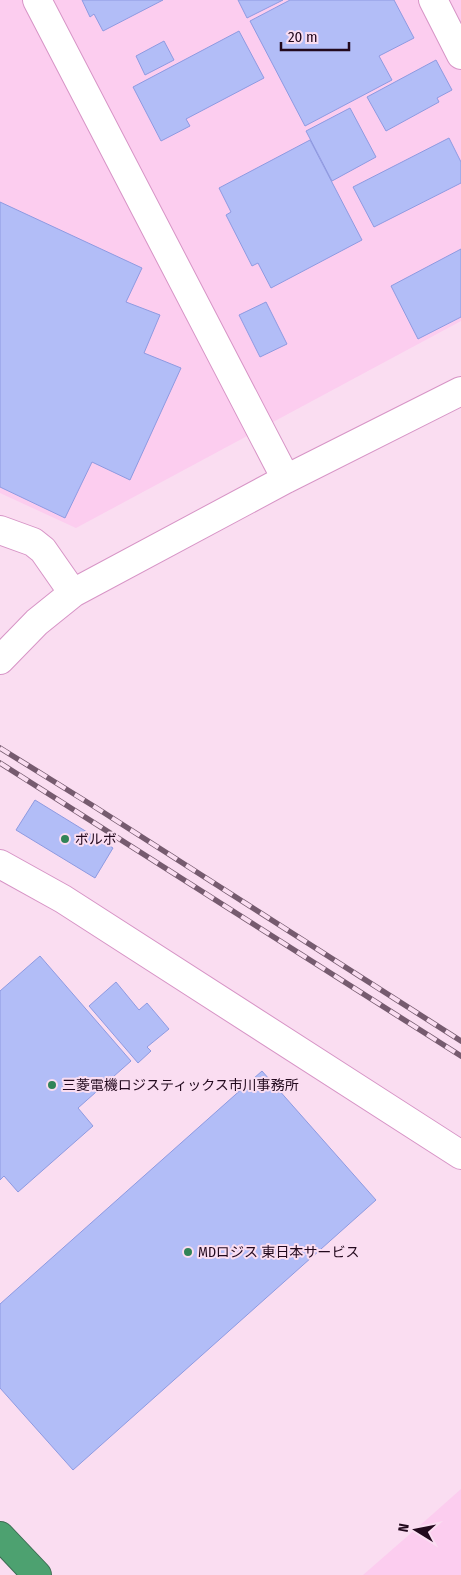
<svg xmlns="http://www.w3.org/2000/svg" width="461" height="1575" font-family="'Fira Sans Condensed','Noto Sans JP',sans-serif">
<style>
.built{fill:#fccdef}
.building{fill:#b2bdf7;stroke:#8e9ae1}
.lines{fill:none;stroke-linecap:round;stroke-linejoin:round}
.minor-casing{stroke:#d794c6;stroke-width:30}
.highway-casing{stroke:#3e6c53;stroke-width:30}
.minor{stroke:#fff;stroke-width:28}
.highway{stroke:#4da170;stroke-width:28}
.rail-casing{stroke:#765b6f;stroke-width:5.5}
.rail{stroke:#faddf1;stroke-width:4;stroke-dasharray:11;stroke-linecap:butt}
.poi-dot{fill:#318457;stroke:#faddf1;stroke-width:2}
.labels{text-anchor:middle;stroke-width:4;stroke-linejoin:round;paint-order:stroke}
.poi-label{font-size:14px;fill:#22091d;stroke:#faddf1;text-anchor:start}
</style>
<rect width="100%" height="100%" fill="#faddf1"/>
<path class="built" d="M0,0H461V321L76,528L0,493Z
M461,1489V1575H363L434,1513Z"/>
<path class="building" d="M82,0H163L103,31L94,14L90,17Z
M238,0H283L247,18Z
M290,0H394L414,38L379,56L392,80L305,126L250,21Z
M239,31L264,78L186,119L190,126L161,141L133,87Z
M164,41L174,60L145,75L136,56Z
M436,60L452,90L437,98L439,102L386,131L367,97Z
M350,108L376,157L332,181L306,131Z
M449,138L461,162V183L374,227L353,187Z
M310,140L362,240L271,288L258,263L252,266L226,215L231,212L219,188Z
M0,202L142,268L126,302L160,315L144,353L181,368L130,480L92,462L65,518L0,487Z
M461,249V317L418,339L391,286Z
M266,302L287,344L260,357L239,315Z
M35,800L113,848L95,878L16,830Z
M40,956L131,1061L78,1108L93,1126L18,1192L4,1176L0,1180V991Z
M116,982L139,1010L147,1003L169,1029L147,1047L151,1051L138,1063L89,1006Z
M262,1071L376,1200L73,1470L0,1388V1304Z"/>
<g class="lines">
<defs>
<path id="minor" d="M37,0L286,479
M433,0L461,55
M0,530L33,542L43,550L73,593
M0,660L37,622L73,593L286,479L461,391
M0,864L63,899L461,1155"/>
<path id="highway" d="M0,1536L37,1575"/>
</defs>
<use href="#minor" class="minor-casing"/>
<use href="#highway" class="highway-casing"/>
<use href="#minor" class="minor"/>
<use href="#highway" class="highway"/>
<defs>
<path id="rail" d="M0,748L95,807L461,1041
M0,763L461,1056"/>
</defs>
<use href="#rail" class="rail-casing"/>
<use href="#rail" class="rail"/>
</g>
<g class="poi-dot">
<circle cx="65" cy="839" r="5"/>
<circle cx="52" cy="1085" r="5"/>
<circle cx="188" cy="1252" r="5"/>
</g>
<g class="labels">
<g class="poi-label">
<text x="75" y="844">ボルボ</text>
<text x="62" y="1090">三菱電機ロジスティックス市川事務所</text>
<text x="198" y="1257">MDロジス 東日本サービス</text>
</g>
</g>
<g transform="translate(416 1530) rotate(280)" stroke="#faddf1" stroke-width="4" paint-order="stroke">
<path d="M0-4L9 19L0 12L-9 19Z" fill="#22091d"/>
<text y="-8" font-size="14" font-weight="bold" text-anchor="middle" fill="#22091d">N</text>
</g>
<path d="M281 42v8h68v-8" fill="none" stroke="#22091d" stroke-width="2.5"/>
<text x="288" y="42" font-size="15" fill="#22091d" stroke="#faddf1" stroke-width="4" paint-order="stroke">20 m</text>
</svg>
